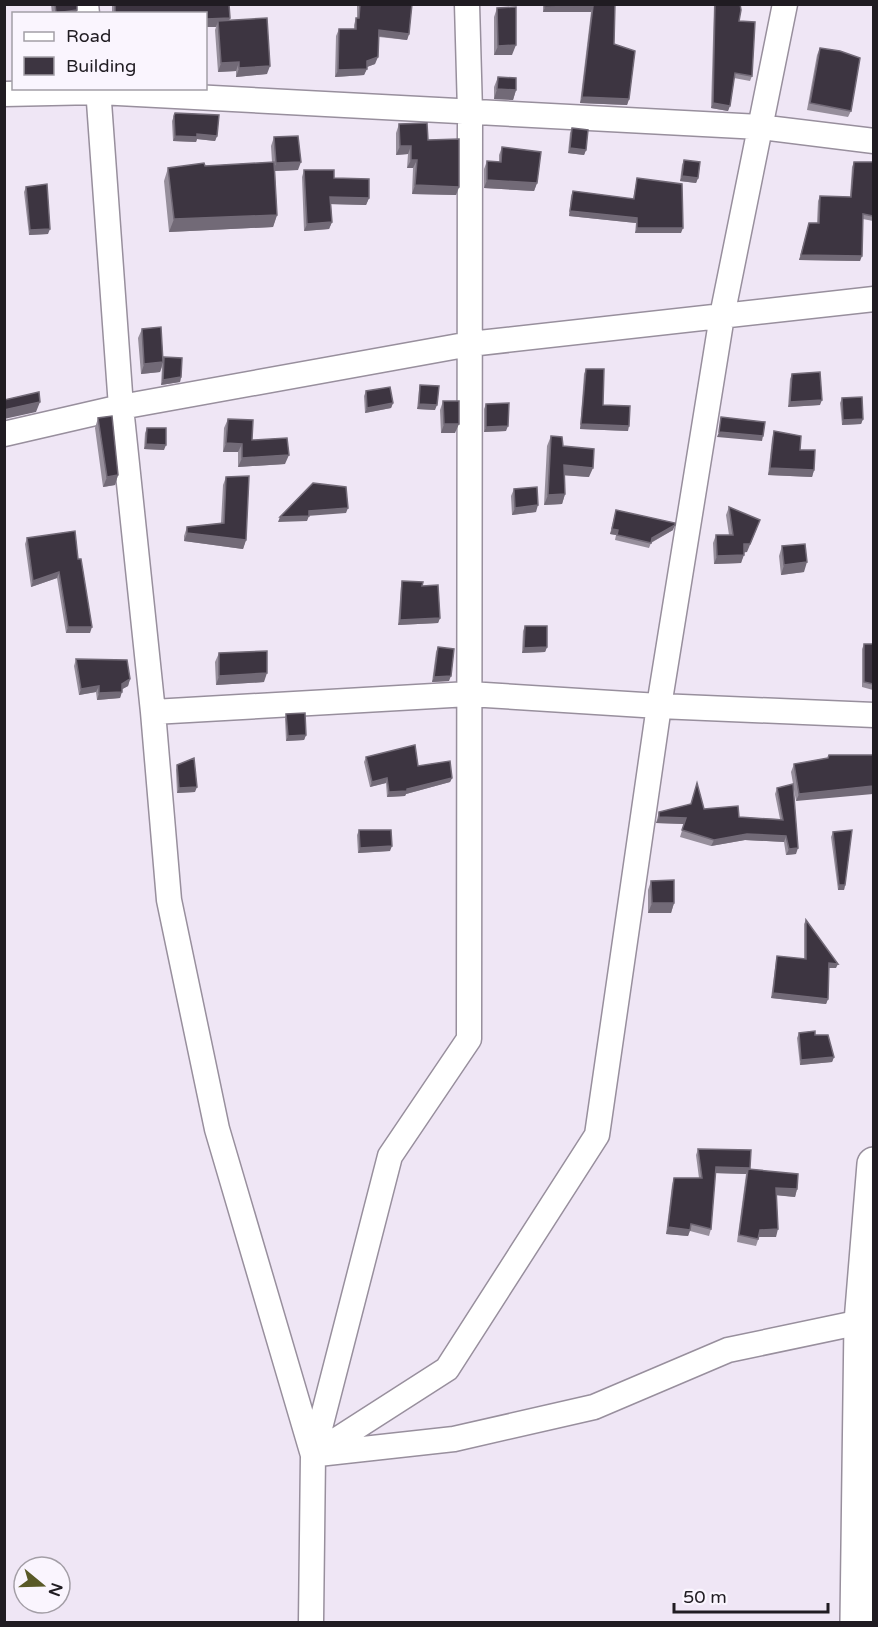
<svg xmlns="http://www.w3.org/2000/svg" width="878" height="1627" font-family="'Varela Round',sans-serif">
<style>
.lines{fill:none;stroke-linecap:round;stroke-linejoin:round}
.street-casing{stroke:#988f9d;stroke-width:27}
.secondary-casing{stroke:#988f9d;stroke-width:36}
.street{stroke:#fff;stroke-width:24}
.secondary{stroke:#fff;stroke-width:33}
.wall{fill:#968e9b}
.shaded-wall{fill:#726a77}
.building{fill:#3d3541;stroke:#726a77;stroke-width:1.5}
</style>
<rect width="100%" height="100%" fill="#efe6f5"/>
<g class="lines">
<defs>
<path id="street" d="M86,4L87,14
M98,88L121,407L153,712L169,900L217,1129L313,1455
M4,94L99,92L760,127L874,141
M4,434L121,407L470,344L874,299
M153,712L469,694L659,706L874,715
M318,1454L454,1439L594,1407L728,1350L861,1322L874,1321
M313,1455L447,1369L597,1135L659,706L722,316L785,4
M311,1622L313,1455L390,1156L469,1039L470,112L467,4"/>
<path id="secondary" d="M857,1622L861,1322L874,1164"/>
</defs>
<use href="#street" class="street-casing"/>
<use href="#secondary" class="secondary-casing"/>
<use href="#street" class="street"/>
<use href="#secondary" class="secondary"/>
</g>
<path class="wall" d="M51,4H77L76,14H52Z
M112,4H229L230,18L229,20L267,74L236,77V71L218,72L215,30L216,27H206V14H112Z
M357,4H412L409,34L407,40L379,37L375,64L367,67L364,75L335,77L336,36L339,29H354V25L356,18H357Z
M543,4H615L614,44L629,99L627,105L580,103L591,12H543Z
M714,4H740L739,21L752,76L750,81L734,78L728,111L711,108Z
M497,8L512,55H494V17Z
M820,48L851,111L848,117L807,110L817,55Z
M498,77L516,90L513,100L494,99V87Z
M174,116L217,136L215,141L197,139L196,142L173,141L172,121Z
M399,124L428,140L459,187L456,195L412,194L413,168H407L408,154L396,155V133Z
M572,128L586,150L584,155L568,153L570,133Z
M274,137L298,170L275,171L277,215L273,227L169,232L164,181L168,168L272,162L271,146Z
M502,147L537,183L534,191L484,188V169L487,161L499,162V155Z
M684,160L698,178L696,183L680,181L682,165Z
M854,162H873V221L863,219L860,261L799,260L809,223H817L818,201L820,196L850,197L852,167Z
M304,170L334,178L369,198L366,205L331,204L332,222L329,229L304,231L302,177Z
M637,178L681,233H635L636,223L569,216L571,196L573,191L633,199Z
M26,187L48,234L29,235L24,192Z
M142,329L163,358L181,377L180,382L161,385L162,367L160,372L141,374L138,338Z
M586,369L603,405L628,431L580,429L584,374Z
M792,374L820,405L788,407L790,379Z
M420,385L435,410L417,409L419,390Z
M366,391L393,403L391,408L365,413L364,396Z
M842,398L863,419L861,424L842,425L840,403Z
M443,401L455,433H441L440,410Z
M486,404L506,431L484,432V409Z
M98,418L118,475L115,485L103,487L95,428Z
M228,419L252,440L285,464L238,467V452H223L224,428Z
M147,428L164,450L144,449L145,433Z
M774,431L800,450L814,470L812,477L768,475L772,439Z
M551,436L563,446L589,477L564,475L565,494L562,504L544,505L547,446Z
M226,477L246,540L243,549L184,541V536L187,527L221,523L223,485Z
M514,489L536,512L512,515L511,496Z
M729,507L747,552H744L741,563L714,564L713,543L716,535H729L726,515Z
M616,510L673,530L651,543L649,548L615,540L616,535L610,534Z
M27,538L78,559L90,633H66L57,578L31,587L25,544Z
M782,546L804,572L781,575L779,556Z
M402,581L440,618L438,623L398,625L401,586Z
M525,626L547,647L545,652L522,653L523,631Z
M864,644H873V690L862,687V649Z
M438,647L449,681L432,682L436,652Z
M219,653L264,682L216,685L215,662Z
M76,659L130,679L128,686L122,689L120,698L97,700L96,692L79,695L74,666Z
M286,714L306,735L304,740L286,741L285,719Z
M829,755H865L796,801L791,772L794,764L828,758Z
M366,757L418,766L452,778L450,782L406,794L405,796L387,797L386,783L370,787L364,762Z
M177,765L195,792L177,793L176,770Z
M777,788L796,854L786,855L784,842L745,840L711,846L680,837L684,824L656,823L659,812L704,809L739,817L780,819L775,794Z
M359,830L390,851L358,853L357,835Z
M833,832L845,885L844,890H838L831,837Z
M651,881L674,903L671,913H648V890Z
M806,920L836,968H829L828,999L826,1004L771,998L776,961L777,956L804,959V924Z
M799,1033L815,1035L834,1057L832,1062L800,1065L797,1038Z
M698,1149L797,1189L795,1197L777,1195L776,1237H759L756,1246L737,1242L746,1174L715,1173L711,1229L709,1236L690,1231L688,1236L666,1234L672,1185L674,1178H699L696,1155Z"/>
<path class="shaded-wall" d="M593,6L591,12H543L545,7Z
M77,10L76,14H56V13Z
M230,18L227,27L218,21L216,27H206V19Z
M379,30L409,34L407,40L377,36Z
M516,45L512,55H494L498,46Z
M378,57L375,64L364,68L367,61Z
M239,62L236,71L218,72L221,63Z
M270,66L267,74L236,77L239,68Z
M367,69L364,75L335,77L338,70Z
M497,89L516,90L513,100L494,99Z
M582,97L629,99L627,105L580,103Z
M713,103L730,106L728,111L711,108Z
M197,134L217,136L215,141L197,139L196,142L173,141L175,136Z
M400,146H411L408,154L396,155Z
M570,148L586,150L584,155L568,153Z
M411,160H417L413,168H407Z
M301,162L298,170L273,171L276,163Z
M682,176L698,178L696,183L680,181Z
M487,180L537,183L534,191L484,188Z
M415,185L459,187L456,195L412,194Z
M330,197L369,198L366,205L327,204Z
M570,211L637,218L636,223L569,216Z
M277,215L273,227L169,232L174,219Z
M332,222L329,229L304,231L307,224Z
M637,228H683L681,233H635Z
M50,229L48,234L29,235L30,230Z
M801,255L862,256L860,261L799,260Z
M163,362L160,372L141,374L144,364Z
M181,377L180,382L161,385L163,380Z
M822,400L820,405L788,407L790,402Z
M40,402L36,412L4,419V410Z
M393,403L391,408L365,413L367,408Z
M419,404L437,405L435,410L417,409Z
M863,419L861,424L842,425L843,420Z
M444,424H459L455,433H441Z
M581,424L629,426L628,431L580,429Z
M508,426L506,431L484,432L486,427Z
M719,432L763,436L762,441L717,437Z
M226,443L242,444L238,452H223Z
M146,444L166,445L164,450L144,449Z
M289,455L285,464L238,467L242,458Z
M564,465L593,468L589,477L560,475Z
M770,468L814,470L812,477L768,475Z
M118,475L115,485L103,487L107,477Z
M565,494L562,504L544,505L548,495Z
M538,505L536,512L512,515L515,508Z
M348,508L346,513L307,516L309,511Z
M309,516L307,521L278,522L280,517Z
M675,525L673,530L650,543L652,538Z
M757,528L747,552L741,553L744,544Z
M612,529L618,530L616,535L610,534Z
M187,533L246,540L243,549L184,541Z
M744,555L741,563L714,564L717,556Z
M807,562L804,572L781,575L784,565Z
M59,572L57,578L31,587L33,581Z
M440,618L438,623L398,625L400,620Z
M68,627H92L90,633H66Z
M547,647L545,652L522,653L524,648Z
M267,673L264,682L216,685L219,676Z
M451,676L449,681L432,682L434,677Z
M130,679L128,686L119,691L122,684Z
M99,686L96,692L79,695L81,689Z
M122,692L120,698L97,700L99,693Z
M306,735L304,740L286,741L288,736Z
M387,778L386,783L370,787L372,782Z
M452,778L450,782L406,794L405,796L387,797L389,792L407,789Z
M873,786V794L796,801L799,794Z
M197,787L195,792L177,793L179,788Z
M659,817L686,818L684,824L656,823Z
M747,834L786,836L784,842L745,840L711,846L714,840Z
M392,846L390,851L358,853L360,848Z
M798,848L796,854L786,855L789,849Z
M839,885H845L844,890H838Z
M652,903H674L671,913H648Z
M829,963L838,964L836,968H827Z
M773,993L828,999L826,1004L771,998Z
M834,1057L832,1062L800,1065L801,1060Z
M716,1167L750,1168L748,1174V1169L746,1174L713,1173Z
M776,1188L797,1189L795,1197L774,1195Z
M668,1227L690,1230L688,1236L666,1234Z
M778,1229L776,1237H757L760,1230Z"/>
<path class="building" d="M55,4H77V10L56,13Z
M115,4H229L230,18L206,19V14H115Z
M360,4H412L409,34L379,30L378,57L367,61V69L338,70L339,29H356V18H359Z
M545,4H615L614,44L635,51L629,99L582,97L593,6L545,7Z
M715,4H740L741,10L739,21L755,22L752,76L735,73L730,106L713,103Z
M516,7V45L498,46L497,8Z
M267,18L270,66L239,68V62L221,63L218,21Z
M820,48L840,51L860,58L851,111L810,103Z
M498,77L516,78V90L497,89Z
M175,113L219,115L217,136L197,134V137L175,136L174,116Z
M427,123L428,140L459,139V187L415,185L417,160H411V146H400L399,124Z
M572,128L588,130L586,150L570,148Z
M298,136L301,162L276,163L274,137Z
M502,147L541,152L537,183L487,180V161L501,162Z
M684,160L700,162L698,178L682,176Z
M274,162L277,215L174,219L168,168L204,163L205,166Z
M854,162H873V216L863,214L862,256L801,255L809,223H819L820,196L851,197Z
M304,170H334V178L369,179V198L330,197L332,222L307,224Z
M637,178L682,184L683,228H637V218L570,211L573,191L634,199Z
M47,184L50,229L30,230L26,187Z
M161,327L163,362L144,364L142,329Z
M164,357L182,358L181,377L163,380Z
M586,369H604L603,405L630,406L629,426L581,424Z
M820,372L822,400L790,402L792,374Z
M420,385L439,386L437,405L419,404Z
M390,387L393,403L367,408L366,391Z
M39,392L40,402L4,410V400Z
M862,397L863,419L843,420L842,398Z
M443,401H459V424H444Z
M509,403L508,426L486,427V404Z
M112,416L118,475L107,477L98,418Z
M721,417L765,422L763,436L719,432Z
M228,419L253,420L252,440L287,438L289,455L242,458V444L226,443Z
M147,428H166V445L146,444Z
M774,431L801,436L800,450H815L814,470L770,468Z
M551,436L562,437L563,446L594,449L593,468L564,465L565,494L548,495Z
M249,476L246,540L187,533V527L224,523L226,477Z
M313,483L346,487L348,508L309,511V516L280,517Z
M537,487L538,505L515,508L514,489Z
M729,507L760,520L750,544H744V555L717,556L716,535H733Z
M616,510L675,523V525L652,538L651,543L617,535L618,530L612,529Z
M75,531L78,559H81L92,627H68L59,572L33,581L27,538Z
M805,544L807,562L784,565L782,546Z
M402,581L423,582L422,586L438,585L440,618L400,620Z
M525,626H547V647L524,648Z
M864,644H873V684L864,682Z
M438,647L454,649L451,676L434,677Z
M267,651V673L219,676V653Z
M76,659L127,660L130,679L122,684V692L99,693V686L81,689Z
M305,713L306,735L288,736L286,714Z
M415,745L418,766L450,761L452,778L407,789V791L389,792L387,778L372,782L366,757Z
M829,755H873V786L799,794L794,764L828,758Z
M194,758L197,787L179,788L177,765Z
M697,783L704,809L738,806L739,817L783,820L777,788L793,784L798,848L789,849L786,836L747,834L714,840L682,830L686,818L659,817V812L691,804Z
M359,830H391L392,846L360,848Z
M852,830L845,885H839L833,832Z
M674,880V903H652L651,881Z
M806,920L838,964L829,963L828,999L773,993L777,956L806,959Z
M815,1031V1035H828L834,1057L801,1060L799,1033Z
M698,1149L751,1150L750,1168L716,1167L711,1229L691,1224L690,1230L668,1227L674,1178H702Z
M748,1169L798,1174L797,1189L776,1188L778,1229L760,1230L758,1239L739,1235Z"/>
<rect width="878" height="1627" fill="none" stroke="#201c22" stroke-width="12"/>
<rect x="12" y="12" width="195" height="78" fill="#faf5fe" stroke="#a39ea6" stroke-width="1.5"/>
<rect x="24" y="32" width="30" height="9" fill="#ffffff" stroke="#a39ea6" stroke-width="1.5"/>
<text x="66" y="42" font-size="18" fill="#201c22">Road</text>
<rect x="24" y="57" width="30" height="18" fill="#3d3541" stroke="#a39ea6" stroke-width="1.5"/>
<text x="66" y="72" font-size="18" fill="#201c22">Building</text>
<g transform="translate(42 1585) rotate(109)"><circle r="28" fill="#faf5fe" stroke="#a39ea6" stroke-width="1.5"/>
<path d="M0-4.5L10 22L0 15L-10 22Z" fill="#595927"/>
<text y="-9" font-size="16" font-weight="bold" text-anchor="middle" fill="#201c22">N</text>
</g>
<path d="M674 1603v9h154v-9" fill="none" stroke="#201c22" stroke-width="3"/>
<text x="683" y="1603" font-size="18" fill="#201c22" stroke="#faf5fe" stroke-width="4.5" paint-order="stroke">50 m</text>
</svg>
